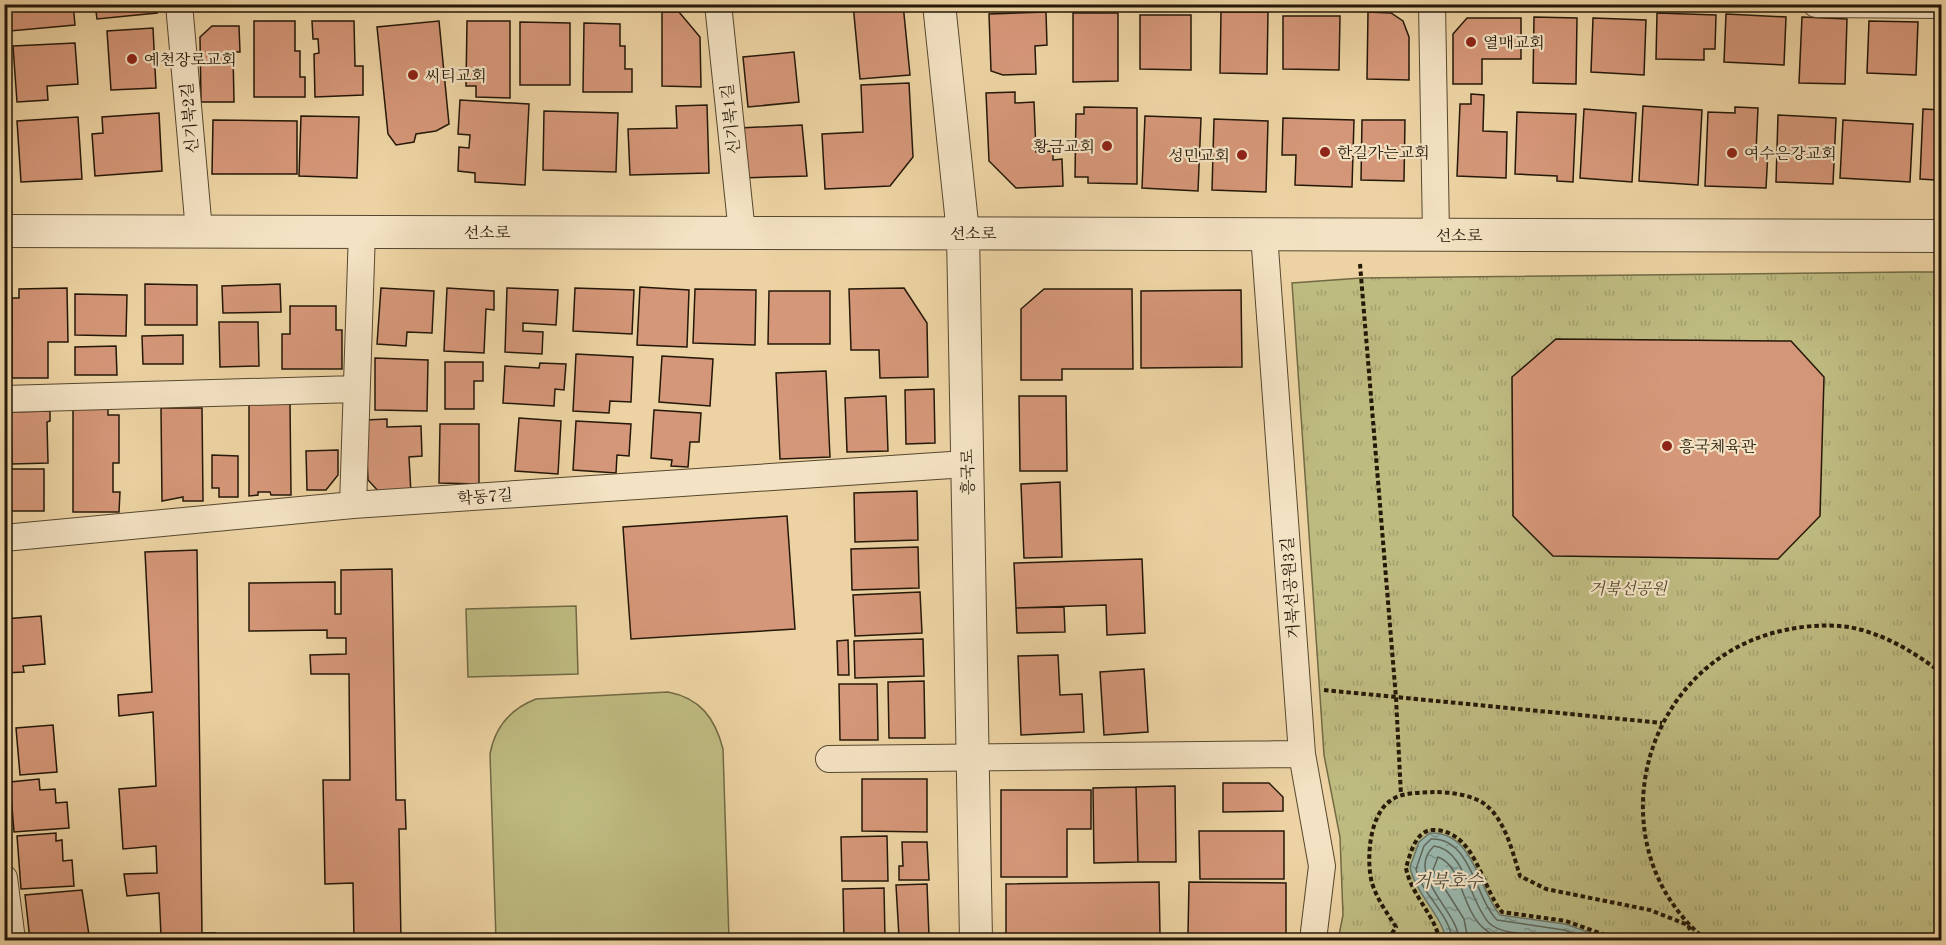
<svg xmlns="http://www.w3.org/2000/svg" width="1946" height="945" font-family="'Old Standard TT','Noto Serif KR',serif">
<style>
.grass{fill:url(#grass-tufts);stroke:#716a44;stroke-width:1.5}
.pitch{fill:#bebb81;stroke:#716a44;stroke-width:1.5}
.water{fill:url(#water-ripples);stroke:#6b776b;stroke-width:1.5}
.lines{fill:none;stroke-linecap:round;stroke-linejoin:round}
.shore{stroke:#5f685a;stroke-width:1.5}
.building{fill:#d59779;stroke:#241808;stroke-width:1.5}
.minor-casing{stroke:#56472f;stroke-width:28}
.tertiary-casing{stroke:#56472f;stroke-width:34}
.path{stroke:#241808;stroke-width:4;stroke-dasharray:4.5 3;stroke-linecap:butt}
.minor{stroke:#f3e2c3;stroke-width:26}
.tertiary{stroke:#f3e2c3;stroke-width:32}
.poi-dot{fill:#8f2418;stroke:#f3e2c3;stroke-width:2}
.labels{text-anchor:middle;stroke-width:4.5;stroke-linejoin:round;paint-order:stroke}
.poi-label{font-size:16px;fill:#241808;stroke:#f3e2c3;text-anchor:start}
.street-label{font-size:16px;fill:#241808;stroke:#f3e2c3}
.park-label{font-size:16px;font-style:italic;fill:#52492c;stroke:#f3e2c3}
.water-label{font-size:18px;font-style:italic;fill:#47483a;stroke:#f3e2c3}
</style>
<defs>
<pattern id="grass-tufts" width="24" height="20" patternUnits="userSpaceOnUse" patternTransform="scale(1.5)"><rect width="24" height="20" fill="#bebb81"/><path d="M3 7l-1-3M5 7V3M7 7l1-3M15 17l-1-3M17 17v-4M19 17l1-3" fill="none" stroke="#a3a06e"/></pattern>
<pattern id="water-ripples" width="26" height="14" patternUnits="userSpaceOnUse" patternTransform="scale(1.5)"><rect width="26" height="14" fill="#9ab7ad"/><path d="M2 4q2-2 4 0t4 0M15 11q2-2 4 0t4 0" fill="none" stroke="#7d948b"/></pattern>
</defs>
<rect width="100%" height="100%" fill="#edd3a3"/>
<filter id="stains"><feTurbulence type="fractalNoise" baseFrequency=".00333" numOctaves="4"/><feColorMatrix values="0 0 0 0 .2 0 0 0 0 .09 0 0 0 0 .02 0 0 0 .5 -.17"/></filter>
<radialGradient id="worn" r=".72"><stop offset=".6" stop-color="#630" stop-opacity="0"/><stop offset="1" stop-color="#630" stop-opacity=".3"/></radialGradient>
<path class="grass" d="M1912,272H1941V940H1338L1343,915L1340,837L1324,755L1292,283L1361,278Z"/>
<path class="pitch" d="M576,606L578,674L468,677L466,609Z
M668,692C700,698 715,718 723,749L729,940H496L490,754C495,727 510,709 536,699Z"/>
<path class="water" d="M1430,833C1474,831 1478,889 1500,915L1565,924L1611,940H1446C1442,915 1416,895 1410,867L1419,842Z"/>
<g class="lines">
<path class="shore" d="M1452,940C1450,914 1422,895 1416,869L1424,846L1431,839C1471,837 1475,898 1497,920L1564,930L1593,940
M1459,940C1458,910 1404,874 1434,846C1465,849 1470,903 1489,923C1504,938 1549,933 1570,940
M1468,940L1464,919L1433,870L1438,857C1471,870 1455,933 1512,940"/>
</g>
<path class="building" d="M7,4H73L75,25L10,31Z
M95,4H156L157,13L97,19Z
M853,4H903L910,75L860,79Z
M662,12H679L700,37L701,87L662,86Z
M1046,12L1047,45L1035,46L1036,74L1003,75L991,71L989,14Z
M1221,12H1268L1267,74L1220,73Z
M1368,12L1391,13L1403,21L1409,37V80L1367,79Z
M1073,13H1118V81L1073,82Z
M1657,13L1716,15L1715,49H1704V60L1656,59Z
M1726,14L1786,17L1784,65L1724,62Z
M1140,15H1191V70L1140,69Z
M1283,16H1340L1339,70L1283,69Z
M1534,17L1577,18L1576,84L1533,83Z
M1802,17L1847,19L1845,84L1799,83Z
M1467,18H1521V59H1482V84H1453V34Z
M1593,18L1646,20L1644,75L1591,72Z
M254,21H295V51H300V77H305V97H254Z
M312,21H354L355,66H363V95L315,97L314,54L319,53L318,39H313Z
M439,21L449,124L436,131L416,134L414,142L396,145L388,134L377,27Z
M467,21H510V98L476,97V86H466Z
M1869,21L1918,22L1916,75L1867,73Z
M520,22L570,23V85H520Z
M584,23L620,24V46H625V69H632V92H583Z
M212,26H239L240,52H233L234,102H201L200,37Z
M153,28L156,88L111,90L107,31Z
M75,43L78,84L47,86L48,100L17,102L13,46Z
M794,52L799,102L748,107L743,57Z
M909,83L913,157L890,186L825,189L822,134L863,132L861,85Z
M1015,92V103L1034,102L1036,152L1053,151V160L1062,159L1063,186L1016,188L989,161L986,93Z
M1471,94L1484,95L1483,131L1507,132L1506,178L1457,176L1460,104H1471Z
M460,100L529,104L525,185L475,182V173L458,171L459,147L469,148L470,135L458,134Z
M707,105L709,173L630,175L628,129L677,128L676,106Z
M1643,106L1702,110L1698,185L1639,181Z
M1084,107L1137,108V184L1088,183V177H1075L1076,114H1084Z
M1735,107L1758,108L1756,152H1768L1766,188L1705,186L1708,112L1735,113Z
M1584,109L1636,113L1632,182L1580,178Z
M1923,109L1942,110V175L1935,174V180L1920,179Z
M544,111L618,113L616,172L543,170Z
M1517,112L1576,114L1573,182L1557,181V176L1515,174Z
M159,113L162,171L95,176L92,134L103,133L102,117Z
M1778,115L1836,118L1833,184L1776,182Z
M301,116L359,117L357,178L299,176Z
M1145,116L1201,118L1198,191L1142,188Z
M78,117L82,179L21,182L17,121Z
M1283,118L1354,120L1352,187L1295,185L1296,155H1282Z
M1214,119L1268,121L1266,192L1212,190Z
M213,120L297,121V174H212Z
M1362,120H1405L1404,181L1361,180Z
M1843,120L1913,124L1910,182L1840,178Z
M802,125L807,176L741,178L739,128Z
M145,284L197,285V325H145Z
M280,284L281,312L223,313L222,286Z
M640,287L689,290L687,347L637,345Z
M67,288L68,342H48V378H12V298H19V289Z
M381,288L434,291L432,333L407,332L406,346L377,344Z
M447,288L494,291V310L486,309L484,353L444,351Z
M507,288L558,290L556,325L523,323V331L543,332L542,354L505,352Z
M575,288L634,290L632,334L573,331Z
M904,288L927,323L928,377L880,378L879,350H851L849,289Z
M695,289L756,290L755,345L693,343Z
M1044,289H1132L1133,369H1062V380H1021V309Z
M1241,290L1242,367L1141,368V291Z
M769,291H830V344H768Z
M75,294L127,295L126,336L75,335Z
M290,306H336V330H342V369H282V334H290Z
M219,322H258L259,366L220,367Z
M183,335V364H143L142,336Z
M1556,339L1791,341L1824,377L1820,516L1778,559L1553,556L1513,516L1512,377Z
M116,346L117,375H75V347Z
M576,354L633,357L631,402L610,401L609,413L573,411Z
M662,356L713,359L710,406L659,402Z
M375,358L428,360L427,411L375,410Z
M445,362H483V381H474V409H445Z
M540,363L566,364L564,390L555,389L554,406L503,403L505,366L539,368Z
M826,371L830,457L780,459L776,373Z
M934,389L935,443L906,444L905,390Z
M886,396L888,451L847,452L845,398Z
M1019,396H1066L1067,471H1020Z
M249,403H290L291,495H271L270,492H258V495L249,496Z
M73,407H108V415H119V463H113V492H120L119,512H73Z
M161,408H202L203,501H183V497L162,501Z
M654,410L701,413L699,442H690L688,467L671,466L672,460L651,458Z
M50,411V421L47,422L48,463L12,464L11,416H5L6,412Z
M519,418L561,421L558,474L515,471Z
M387,419V427L421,426L422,456L409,457L411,493L381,494L368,480L365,420Z
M576,421L631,424L629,456L617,455L616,473L573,470Z
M440,424H479V484L439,483Z
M338,450V475L326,490H307L306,451Z
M212,455L238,456V497H219V488H212Z
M4,469H44V511H4Z
M1060,482L1062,557L1024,558L1021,484Z
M917,491L918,540L855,542L854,493Z
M787,516L795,629L631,639L623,527Z
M918,547L919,588L852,590L851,549Z
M197,550L202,933H215V940H165L161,936L159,893L127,896L124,874L157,873L156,846L123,849L119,789L156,786L153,712L119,716L118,695L152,692L145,552Z
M1142,559L1145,633L1107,635L1106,605L1016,608L1014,563Z
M392,569L396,800H405L406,829H399L401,940H354L353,883L325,884L323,780H350L349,674H311L310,655L346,654V638H327V630L249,631V583L335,582V614H341V570Z
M920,592L922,633L855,636L853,595Z
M1064,607L1065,632L1017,633L1016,608Z
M41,616L45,664L23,666L24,672L4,673V619Z
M923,639L924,676L855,678L854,641Z
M848,640L849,675H838L837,641Z
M1058,655L1060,695L1082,694L1084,732L1021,735L1018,656Z
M1144,669L1148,732L1104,735L1100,672Z
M924,681L925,738H889L888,682Z
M839,684H877L878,740H840Z
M53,725L57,772L20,775L16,728Z
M39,779L40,790L55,789L56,803L67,802L69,828L14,832L10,782Z
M862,779H927V832L862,831Z
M1223,783H1269L1283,797V811L1223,812Z
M1175,786L1176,862H1138L1136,787Z
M1136,787L1138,862L1094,863L1093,788Z
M1001,790H1091V829H1067V877H1001Z
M1199,831H1284V879H1200Z
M56,833V841L62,840L63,861L72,860L74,886L21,889L17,836Z
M887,836L888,881H842L841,837Z
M902,842H927L929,880H899V866H903Z
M1159,882L1160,934L1006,936V884Z
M1189,882L1286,883V936L1188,934Z
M927,884L929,936L899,937L896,885Z
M884,888L885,939L844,940L843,889Z
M82,890L89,935L30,940L25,895Z"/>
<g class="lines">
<defs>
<path id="minor" d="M179,4L199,231
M718,4L742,233
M1432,4L1436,235
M1816,4L1942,5
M1264,234L1302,754L1322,866L1313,940
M4,399L356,389
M353,505L362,231
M4,538L353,505L966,464
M829,759L1302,754
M4,878L12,940"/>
<path id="tertiary" d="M939,4L963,233L976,940
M4,231L1942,236"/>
</defs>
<use href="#minor" class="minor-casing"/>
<use href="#tertiary" class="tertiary-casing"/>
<path class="path" d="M1360,264L1396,698L1401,795
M1324,690L1662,723
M1388,940L1396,927C1387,913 1377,899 1372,883C1366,860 1369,816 1390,801C1401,792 1420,793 1434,792C1450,792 1475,795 1487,806C1506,822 1513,854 1520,876L1546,889L1650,910L1688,925L1694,940
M1439,940C1437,918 1411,895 1406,868C1410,854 1416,829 1434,830C1476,831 1481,887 1502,912L1566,921L1619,940
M1706,940C1592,846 1641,660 1785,630C1809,625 1838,623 1862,630C1893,639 1916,654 1942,673
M1939,940L1942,939"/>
<use href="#minor" class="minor"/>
<use href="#tertiary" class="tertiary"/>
</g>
<g class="poi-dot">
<circle cx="1471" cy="42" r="6"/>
<circle cx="132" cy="59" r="6"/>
<circle cx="413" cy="75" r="6"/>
<circle cx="1107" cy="146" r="6"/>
<circle cx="1325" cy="152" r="6"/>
<circle cx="1732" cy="153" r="6"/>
<circle cx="1242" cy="155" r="6"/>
<circle cx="1667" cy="446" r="6"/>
</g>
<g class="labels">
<g class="poi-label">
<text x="1483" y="48">열매교회</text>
<text x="144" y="65">예천장로교회</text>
<text x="425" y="81">씨티교회</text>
<text x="1095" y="152" text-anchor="end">황금교회</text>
<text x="1337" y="158">한길가는교회</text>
<text x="1744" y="159">여수은강교회</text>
<text x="1230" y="161" text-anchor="end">성민교회</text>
<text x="1679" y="452">흥국체육관</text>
</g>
<g class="street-label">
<text transform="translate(189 118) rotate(-95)" y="6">신기북2길</text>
<text transform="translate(730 119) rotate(-96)" y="6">신기북1길</text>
<text x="487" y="238">선소로</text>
<text x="973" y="239">선소로</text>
<text x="1459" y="241">선소로</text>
<text transform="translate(967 472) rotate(-91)" y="6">흥국로</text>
<text transform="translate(485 496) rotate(-4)" y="6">학동7길</text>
<text transform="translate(1290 588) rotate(-94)" y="6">거북선공원3길</text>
</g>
<g class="park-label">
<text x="1628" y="594">거북선공원</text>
</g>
<g class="water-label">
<text x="1448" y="887">거북호수</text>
</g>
</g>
<rect width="1946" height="945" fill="none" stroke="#edd3a3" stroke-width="24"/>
<rect x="6" y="6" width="1934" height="933" fill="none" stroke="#241808" stroke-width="3"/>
<rect x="12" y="12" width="1922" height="921" fill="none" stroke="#241808" stroke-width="1.5"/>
<rect width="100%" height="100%" filter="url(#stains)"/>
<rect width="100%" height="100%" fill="url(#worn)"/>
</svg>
